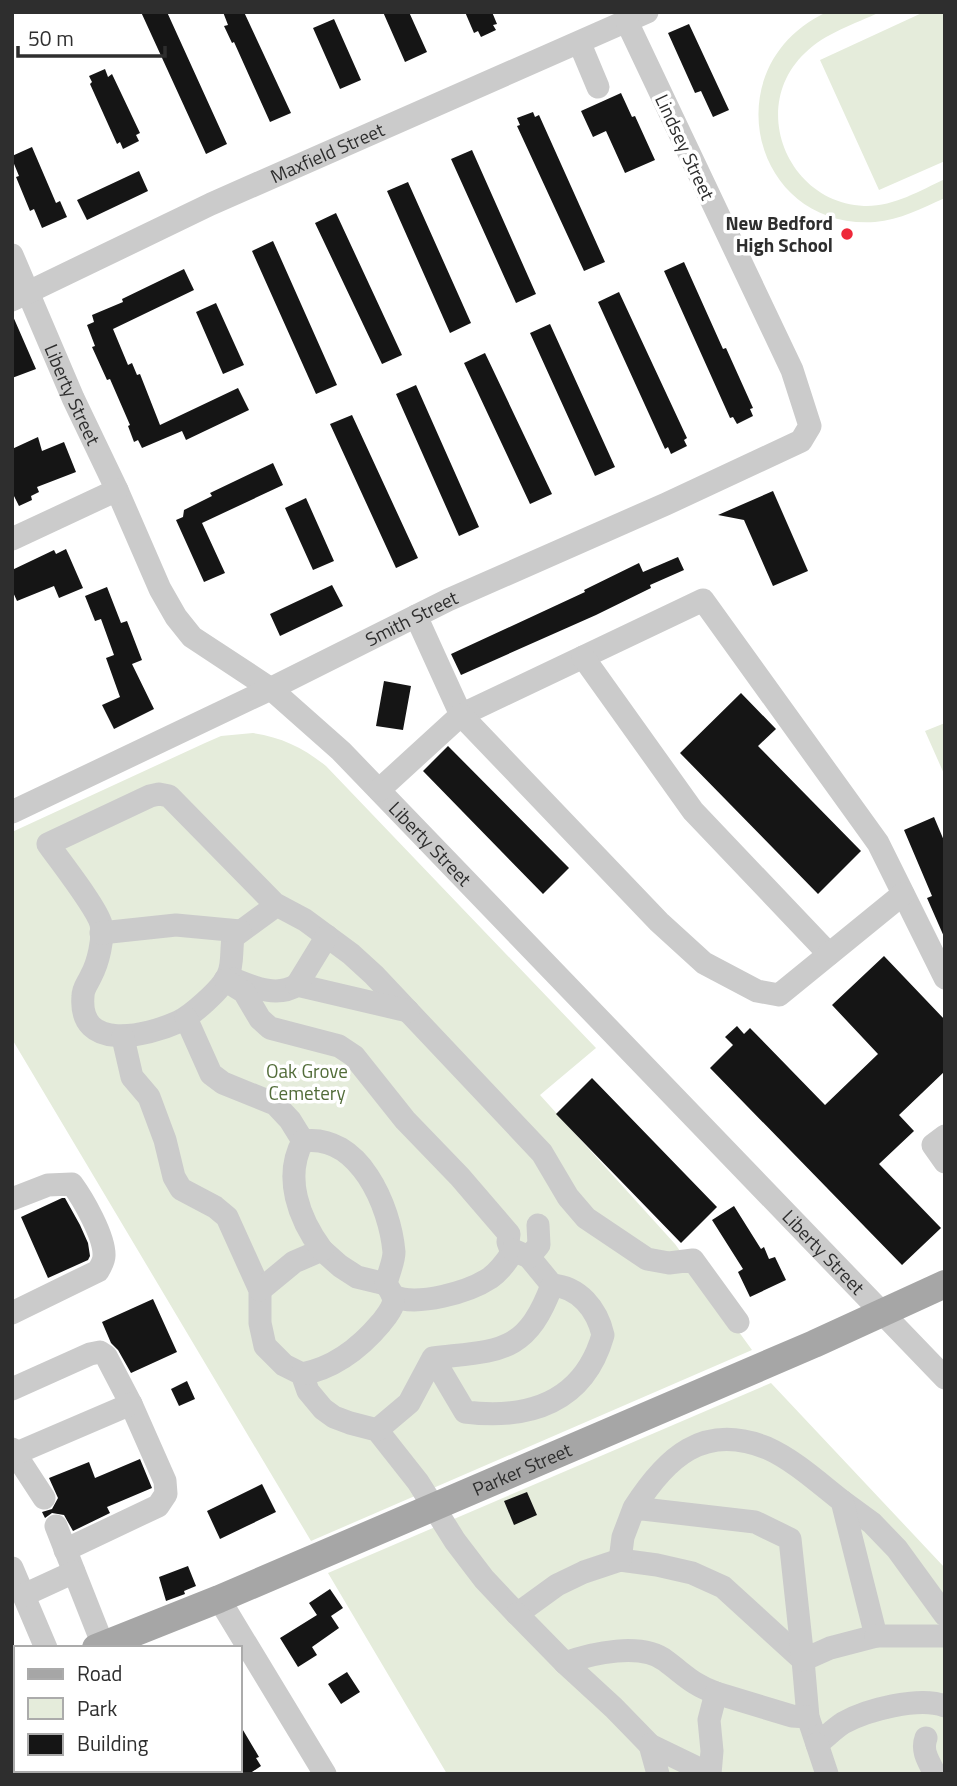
<svg xmlns="http://www.w3.org/2000/svg" width="957" height="1786" font-family="'Titillium Web',sans-serif">
<style>
.green{fill:#e5ecdb}
.building{fill:#151515}
.lines{fill:none;stroke-linecap:round;stroke-linejoin:round}
.minor{stroke:#cbcbcb;stroke-width:23}
.major{stroke:#a6a6a6;stroke-width:28}
.poi-dot{fill:#ee2839;stroke:#fff;stroke-width:2.5}
.labels{text-anchor:middle;stroke-width:7;stroke-linejoin:round;paint-order:stroke}
.street-label{font-size:19px;fill:#2e2e2e;stroke:#fff}
.poi-label{font-size:19px;font-weight:bold;fill:#2e2e2e;stroke:#fff;text-anchor:end}
.park-label{font-size:19px;fill:#526c39;stroke:#fff}
</style>
<rect width="100%" height="100%" fill="#fff"/>
<path class="green" d="M827,12H880C855,24 825,33 805,53C748,107 788,203 864,206C893,207 919,191 945,179V198C922,208 900,220 875,222C751,230 712,65 827,12Z
M924,12H945V161L879,190L820,60Z
M945,723V776L925,731Z
M253,733C281,737 304,748 326,766L596,1048L540,1095L675,1244L752,1350L311,1541L12,1039V832L205,743L221,736Z
M771,1383L945,1568V1774H447L328,1573Z"/>
<path class="building" d="M141,12H167L227,144L206,154Z
M223,12H244L291,113L270,122L234,42L232,43L224,26L228,25Z
M383,12H409L427,52L405,62Z
M465,12H492L497,24L493,25L496,30L481,37L478,31L474,33Z
M334,19L361,80L340,89L313,28Z
M689,24L729,110L713,117L701,91L695,93L668,33Z
M105,69L108,77L112,74L140,133L136,135L139,141L123,149L120,142L117,144L90,84L92,82L89,76Z
M621,93L632,117L635,116L655,160L625,173L606,131L593,137L581,111Z
M533,112L535,117L539,115L605,262L584,271L517,126L520,125L517,118Z
M32,147L56,203L60,201L67,217L42,228L34,209L30,211L16,177L19,176L12,159V156Z
M472,150L536,294L516,303L451,159Z
M139,171L148,191L87,220L77,200Z
M408,182L471,323L450,333L387,191Z
M336,213L402,355L382,364L315,223Z
M273,241L337,385L316,394L252,251Z
M684,262L723,349L726,348L753,408L750,409L753,416L737,424L733,417L730,418L664,271Z
M184,269L194,290L113,329L128,365L132,363L137,375L140,374L160,425L238,388L249,410L186,440L182,431L142,448L138,440L134,442L128,426L130,425L110,379L107,380L92,347L95,346L87,325L94,322L92,315L123,302L122,299Z
M619,292L687,438L684,440L687,446L671,454L668,447L665,449L598,302Z
M216,303L244,365L223,374L196,312Z
M12,314L36,369L12,378Z
M550,324L615,467L595,476L530,333Z
M485,353L552,494L530,504L464,363Z
M416,385L479,527L459,536L396,394Z
M352,415L418,558L396,568L330,424Z
M38,437L42,451L64,442L76,472L37,487L39,492L31,496L32,500L19,506L12,492V449Z
M273,463L283,485L202,523L225,573L204,582L176,520L183,517L184,510L212,496L210,493Z
M773,491L808,571L773,586L744,520L718,515Z
M306,498L334,561L313,570L285,508Z
M66,549L83,588L59,598L54,586L17,601L12,590V570L54,550L56,554Z
M678,557L684,570L650,585L651,588L596,615L461,675L451,654L585,592L584,590L639,563L643,572Z
M332,585L343,606L280,636L270,614Z
M107,587L121,623L127,621L142,660L132,664L154,709L114,729L102,705L120,697L106,658L114,655L101,619L95,621L85,596Z
M384,681L411,686L403,730L376,726Z
M741,693L776,729L758,746L861,851L818,894L680,753Z
M448,746L569,868L543,894L423,771Z
M934,817L945,843V939L927,898L932,896L904,830Z
M884,956L945,1020V1071L899,1115L914,1131L879,1164L941,1228L902,1265L710,1068L733,1045L725,1037L737,1026L744,1034L750,1028L825,1105L878,1054L832,1005Z
M592,1078L717,1207L681,1243L556,1114Z
M62,1198H65L80,1225L88,1243L90,1256L88,1260L48,1278L21,1217Z
M734,1206L761,1249L764,1247L769,1259L775,1257L786,1280L750,1297L738,1272L743,1269L712,1220Z
M153,1299L177,1352L131,1373L118,1350L111,1343L102,1322Z
M187,1381L195,1399L179,1406L171,1389Z
M140,1459L152,1488L107,1507L110,1513L73,1531L64,1515L52,1513L45,1518L42,1512L52,1509L58,1498L49,1478L89,1462L95,1478Z
M262,1484L276,1512L220,1539L207,1511Z
M527,1492L537,1515L514,1525L504,1501Z
M188,1566L196,1586L184,1591L185,1594L166,1601L159,1577Z
M330,1589L343,1608L331,1616L339,1628L312,1647L317,1655L298,1667L280,1638L317,1615L309,1603Z
M347,1672L360,1692L341,1704L328,1684Z
M240,1725L259,1757L256,1758L261,1766L249,1774H240Z"/>
<g class="lines">
<g class="minor">
<path d="M580,44L598,87"/>
<path id="s1" d="M12,255L73,398L117,490L160,589L176,617L192,637L271,689L341,751L945,1378"/>
<path id="s2" d="M12,300L211,204L647,12"/>
<path d="M12,539L117,490"/>
<path d="M416,616L461,715L703,600L878,843L945,978"/>
<path d="M583,657L693,811L829,954"/>
<path d="M379,790L461,715L659,922L704,963L757,991L779,995L903,894"/>
<path id="s3" d="M12,812L262,693L448,600L666,504L801,441L810,426L792,370L627,22"/>
<path d="M277,905L236,935L233,938C231,950 233,965 228,975C222,989 191,1016 178,1022C147,1036 78,1053 83,996C83,988 88,983 91,976C98,963 104,939 101,924C97,908 60,861 48,844L150,796L159,794L169,796L275,904L305,920L351,954L374,975L542,1153L568,1197L586,1218L647,1259L669,1263L693,1260L738,1322"/>
<path d="M101,933L176,925L240,931"/>
<path d="M233,979C253,987 277,998 297,985L408,1011"/>
<path d="M225,980L244,992L260,1019L270,1028L339,1046L354,1056L405,1120L460,1177L509,1234L508,1242L512,1253C506,1262 500,1271 490,1278C469,1292 417,1307 393,1296"/>
<path d="M297,985L327,936"/>
<path d="M186,1018L211,1074L223,1083L275,1104L290,1120L303,1141"/>
<path d="M123,1038L132,1077L149,1097L165,1140L174,1177L181,1189L215,1207L227,1217L260,1290V1323L265,1346L284,1365L302,1374L308,1391L323,1409L334,1417L350,1423L377,1430L418,1482L455,1541L484,1579L517,1614L557,1585L584,1572L620,1560L657,1565L692,1573L723,1587L803,1660L808,1717L817,1744C826,1737 834,1729 843,1723C866,1710 919,1696 945,1706"/>
<path d="M945,1136L933,1145L945,1162"/>
<path d="M12,1199L48,1185L72,1184C83,1199 105,1237 104,1256C104,1261 101,1266 98,1271L12,1313"/>
<path d="M513,1250L529,1257L552,1285"/>
<path d="M529,1257L539,1245L538,1225"/>
<path d="M260,1290L294,1262L322,1250L340,1266L357,1277L386,1284"/>
<path d="M302,1374C334,1368 360,1348 381,1323C385,1318 391,1311 393,1304C395,1297 390,1290 386,1284C388,1274 394,1262 394,1252C390,1206 359,1133 303,1141C283,1177 299,1219 322,1250"/>
<path d="M12,1389L90,1354L100,1352L106,1356L131,1404L165,1481L166,1494L158,1506L65,1550"/>
<path d="M377,1430L409,1403L433,1358L465,1412C530,1420 584,1402 603,1335C597,1309 579,1287 552,1285C526,1355 499,1350 433,1358"/>
<path d="M12,1449L44,1498"/>
<path d="M12,1455L131,1404"/>
<path d="M842,1501L872,1523L897,1549L945,1615"/>
<path d="M56,1526L103,1645"/>
<path d="M620,1560L623,1537L634,1508L755,1522L790,1539L803,1660L830,1648L876,1636L842,1501C819,1483 794,1460 767,1448C703,1422 666,1458 634,1508"/>
<path d="M12,1568L46,1648"/>
<path d="M24,1595L74,1572"/>
<path d="M219,1599L325,1774"/>
<path d="M517,1614L565,1663"/>
<path d="M876,1636H945"/>
<path d="M926,1738C921,1751 929,1762 935,1774"/>
<path d="M817,1744L827,1774"/>
<path d="M650,1745L614,1708L565,1663C592,1653 642,1642 666,1661C686,1676 692,1684 716,1693"/>
<path d="M104,1770L105,1774"/>
<path d="M658,1774L650,1745L710,1774L712,1751L709,1720L716,1693L792,1716L808,1717"/>
</g>
<g class="major">
<path id="s4" d="M96,1648L219,1599L814,1344L945,1284"/>
<path d="M12,1683L16,1681"/>
</g>
</g>
<circle class="poi-dot" cx="847" cy="234" r="7"/>
<g class="labels">
<g class="street-label">
<text transform="translate(685 147) rotate(65)" y="7">Lindsey Street</text>
<text dy="7" stroke="none"><textPath href="#s2" startOffset="348">Maxfield Street</textPath></text>
<text dy="7" stroke="none"><textPath href="#s1" startOffset="152">Liberty Street</textPath></text>
<text dy="7" stroke="none"><textPath href="#s3" startOffset="444">Smith Street</textPath></text>
<text dy="7" stroke="none"><textPath href="#s1" startOffset="740">Liberty Street</textPath></text>
<text dy="7" stroke="none"><textPath href="#s1" startOffset="1307">Liberty Street</textPath></text>
<text dy="7" stroke="none"><textPath href="#s4" startOffset="462">Parker Street</textPath></text>
</g>
<g class="poi-label">
<text x="833" y="230">New Bedford<tspan x="833" dy="22">High School</tspan></text>
</g>
<g class="park-label">
<text x="307" y="1078">Oak Grove<tspan x="307" dy="22">Cemetery</tspan></text>
</g>
</g>
<rect width="957" height="1786" fill="none" stroke="#2e2e2e" stroke-width="28"/>
<rect x="14" y="1646" width="228" height="126" fill="#ffffff" stroke="#ababab" stroke-width="2"/>
<rect x="28" y="1669" width="35" height="10" fill="#a6a6a6" stroke="#ababab" stroke-width="2"/>
<text x="77" y="1681" font-size="21" fill="#2e2e2e">Road</text>
<rect x="28" y="1698" width="35" height="21" fill="#e5ecdb" stroke="#ababab" stroke-width="2"/>
<text x="77" y="1716" font-size="21" fill="#2e2e2e">Park</text>
<rect x="28" y="1734" width="35" height="21" fill="#151515" stroke="#ababab" stroke-width="2"/>
<text x="77" y="1751" font-size="21" fill="#2e2e2e">Building</text>
<path d="M18 46v10h147v-10" fill="none" stroke="#2e2e2e" stroke-width="3.5"/>
<text x="28" y="46" font-size="21" fill="#2e2e2e" stroke="#ffffff" stroke-width="5" paint-order="stroke">50 m</text>
</svg>
